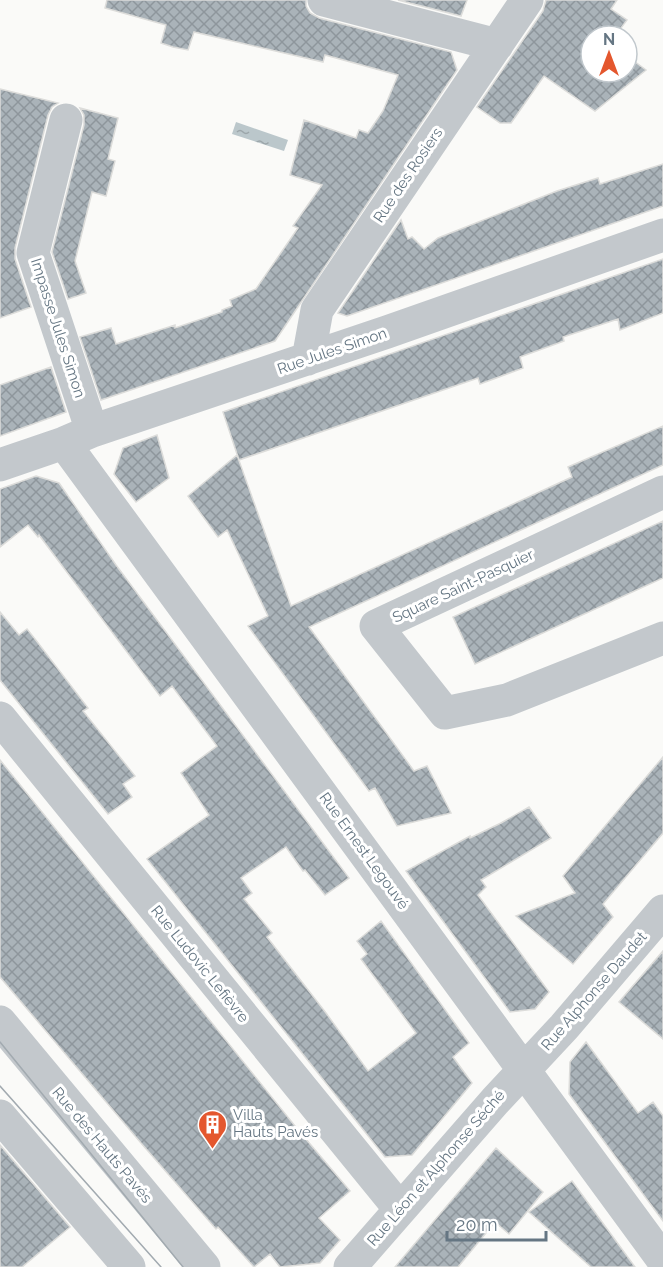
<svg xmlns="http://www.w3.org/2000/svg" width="663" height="1267" font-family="Raleway,sans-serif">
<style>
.water{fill:url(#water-ripples)}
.building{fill:url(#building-cross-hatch);stroke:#dcdcda;stroke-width:1.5}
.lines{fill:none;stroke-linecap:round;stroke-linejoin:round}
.minor{stroke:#c3c8cc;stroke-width:33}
.tram{stroke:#a2aab0;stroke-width:1.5}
.labels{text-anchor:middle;stroke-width:6;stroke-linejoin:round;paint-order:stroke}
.street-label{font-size:15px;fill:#657683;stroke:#fff}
.poi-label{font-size:15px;fill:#657683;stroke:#fff;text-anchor:start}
</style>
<defs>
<pattern id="water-ripples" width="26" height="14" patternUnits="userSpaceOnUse" patternTransform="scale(1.5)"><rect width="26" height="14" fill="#bbc7cb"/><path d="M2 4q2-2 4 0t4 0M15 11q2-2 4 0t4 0" fill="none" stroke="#9ca6aa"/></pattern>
<pattern id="building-cross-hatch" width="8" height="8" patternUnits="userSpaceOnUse" patternTransform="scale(1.5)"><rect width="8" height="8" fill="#aab3b9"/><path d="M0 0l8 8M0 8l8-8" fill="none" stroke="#8e969c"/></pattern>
</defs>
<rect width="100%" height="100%" fill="#fafaf8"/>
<path class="water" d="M236,122L288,140L284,151L232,134Z"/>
<path class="building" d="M107,0H306V6L310,13L319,18L451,52L457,70L275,341L101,400L80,337L111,328L116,344L175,325V328L222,312V310L232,306L230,300L256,289L298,228L293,226L322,185L290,175L304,120L356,138L359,130L368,133L383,111L398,75L325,55L323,62L194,32L188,50L173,47L161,43L166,25L105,8Z
M398,0H467L461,16Z
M546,0H617L611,9L627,20L615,36H591V72H627V56L646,70L595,111L544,76L511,123H500L477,107L543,11Z
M0,89L58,103L52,107L48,115L15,248V259L31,307L0,318Z
M80,108L118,118L108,159L115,161L106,196L92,192L75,261L86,293L68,299L52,252L84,125V115Z
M663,164V206L347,316L338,313L401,220L408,239L412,237L424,249L438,238L557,191L598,178L600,184Z
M663,259V313L620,330L618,319L563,337L564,341L520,357L523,368L480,384L478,378L239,460L223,412Z
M51,367L66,412L0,436V385Z
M663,426V465L309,627L414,771L427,766L451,813L397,826L375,788L369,791L248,626L268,616L227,530L218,537L188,496L237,455L291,606L572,477L568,467Z
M157,435L169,478L136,502L114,474L123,448Z
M36,476L59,483L116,565L349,878L325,895L305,870L303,871L286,847L241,878L252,893L244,899L272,933L267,937L326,1013L368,1071L416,1033L361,959L367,954L357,941L381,921L469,1043L453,1057L472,1083L412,1155L385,1157L147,859L209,815L181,773L217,746L172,686L160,696L39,535L38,537L28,525L0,547V489Z
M663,521V578L475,664L453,617Z
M0,612L19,635L27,629L35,639L88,708L83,711L135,776L123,784L132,797L108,814L0,680Z
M663,757V833L603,904L613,917L573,964L516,916L575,893L563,876Z
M0,760L299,1131L350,1191L319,1218L340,1240L320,1263L280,1267L270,1254L254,1267L218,1227L216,1229L141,1143L0,977Z
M529,807L551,838L481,880L486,887L478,895L549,992L535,1009L510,1012L406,871L470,836V838L501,823Z
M663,951V1039L619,1002Z
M586,1042L638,1113L653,1102L663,1116V1221L569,1094L570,1062Z
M0,1145L70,1227L22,1267H0Z
M496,1148L543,1192L509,1234L495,1222L458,1267H395Z
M572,1181L613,1237L635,1267H591L529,1212Z"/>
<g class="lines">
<path class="minor" d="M324,0L497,45
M66,120L33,253L92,431
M308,359L317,310L527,0
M64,443L663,1260
M0,465L64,443L92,431L387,332L663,235
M663,492L376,626L445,713L507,700L663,638
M0,718L400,1209
M0,1022L204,1267
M0,1116L129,1267
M350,1267L495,1101L564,1027L663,911"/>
<path class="tram" d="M0,1042L183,1267
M0,1086L161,1267"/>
</g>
<defs>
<symbol id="building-pin" viewBox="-11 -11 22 30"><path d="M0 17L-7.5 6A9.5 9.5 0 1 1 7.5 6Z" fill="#e4572e" stroke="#fff"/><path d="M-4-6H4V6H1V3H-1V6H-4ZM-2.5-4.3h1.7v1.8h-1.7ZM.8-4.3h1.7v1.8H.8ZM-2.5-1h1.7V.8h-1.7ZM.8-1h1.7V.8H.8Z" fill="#fff"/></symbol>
</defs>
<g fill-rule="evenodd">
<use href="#building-pin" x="196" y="1108" width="33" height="45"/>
</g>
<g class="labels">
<g class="street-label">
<text transform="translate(408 175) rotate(-56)" y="5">Rue des Rosiers</text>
<text transform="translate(58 328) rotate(72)" y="5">Impasse Jules Simon</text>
<text transform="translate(332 351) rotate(-19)" y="5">Rue Jules Simon</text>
<text transform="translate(463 586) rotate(-25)" y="5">Square Saint-Pasquier</text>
<text transform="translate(364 851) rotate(54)" y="5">Rue Ernest Legouvé</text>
<text transform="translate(200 964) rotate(51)" y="5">Rue Ludovic Lefièvre</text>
<text transform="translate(594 991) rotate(-49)" y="5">Rue Alphonse Daudet</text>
<text transform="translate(102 1145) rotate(50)" y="5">Rue des Hauts Pavés</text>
<text transform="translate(436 1168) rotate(-49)" y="5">Rue Léon et Alphonse Séché</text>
</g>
<g class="poi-label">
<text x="233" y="1120">Villa<tspan x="233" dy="17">Hauts Pavés</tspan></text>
</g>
</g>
<g transform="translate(609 54)"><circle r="28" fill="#ffffff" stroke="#c1c8cd" stroke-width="1.5"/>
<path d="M0-4.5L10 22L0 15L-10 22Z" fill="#e4572e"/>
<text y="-9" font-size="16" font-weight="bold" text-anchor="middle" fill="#657683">N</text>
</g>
<path d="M447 1231v9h99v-9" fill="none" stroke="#657683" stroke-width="3"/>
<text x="456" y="1231" font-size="18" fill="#657683" stroke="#ffffff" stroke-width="4.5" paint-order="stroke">20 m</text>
</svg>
